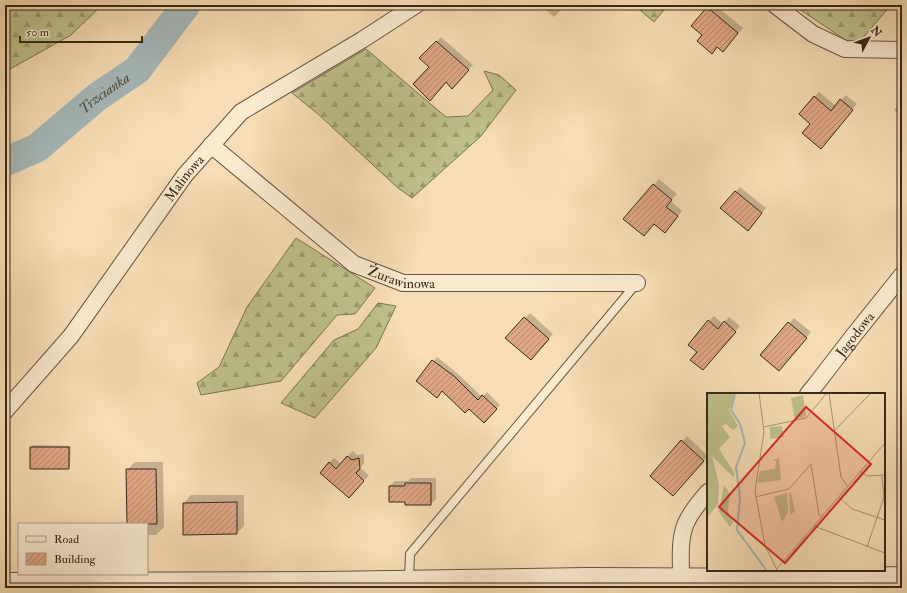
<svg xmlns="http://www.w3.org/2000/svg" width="907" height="593" font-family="'IM FELL Double Pica',serif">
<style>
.forest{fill:url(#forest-firs);stroke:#7a7552}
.shadow{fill:#0003}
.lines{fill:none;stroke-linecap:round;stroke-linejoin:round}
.river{stroke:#a5b9bb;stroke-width:29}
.building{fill:url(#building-hatch);stroke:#362919}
.service-casing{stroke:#665640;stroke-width:10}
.minor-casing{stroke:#665640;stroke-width:18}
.service{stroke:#faead0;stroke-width:8}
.minor{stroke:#faead0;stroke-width:16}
.labels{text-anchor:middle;stroke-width:4;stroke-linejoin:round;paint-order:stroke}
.street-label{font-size:14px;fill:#362919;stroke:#faead0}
.water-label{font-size:15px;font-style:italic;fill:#524d42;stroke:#faead0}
.inset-river{fill:none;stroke:#a5b9bb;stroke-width:2}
.inset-road{fill:none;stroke:#aa9677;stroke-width:1}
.view{fill:#d62828;fill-opacity:0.15;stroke:#d62828;stroke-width:2}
.inset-edge{fill:none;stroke:#362919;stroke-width:2}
</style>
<defs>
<pattern id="forest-firs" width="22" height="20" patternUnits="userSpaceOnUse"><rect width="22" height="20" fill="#bfc18c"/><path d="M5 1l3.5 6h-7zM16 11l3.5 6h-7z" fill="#9c9d72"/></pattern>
<pattern id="building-hatch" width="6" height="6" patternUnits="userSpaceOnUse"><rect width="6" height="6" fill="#e0a786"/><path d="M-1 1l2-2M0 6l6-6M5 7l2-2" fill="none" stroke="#b6886d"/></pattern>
</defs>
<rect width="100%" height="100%" fill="#f8deb6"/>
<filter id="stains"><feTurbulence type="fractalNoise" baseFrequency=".005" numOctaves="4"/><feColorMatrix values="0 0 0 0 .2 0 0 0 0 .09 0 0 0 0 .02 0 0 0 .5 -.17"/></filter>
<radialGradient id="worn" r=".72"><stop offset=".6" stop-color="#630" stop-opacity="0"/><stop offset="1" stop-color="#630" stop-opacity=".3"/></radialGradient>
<path class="forest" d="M5,5H102L71,35L10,69L5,83Z
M634,5H668L654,22Z
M793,5H891L861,40L847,41Z
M366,49L446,117L468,116L493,90L484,71L499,75L516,90L481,136L412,198L398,188L318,114L292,93Z
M296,238L375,288L355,314L337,315L281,381L201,395L197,383L219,367L247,307Z
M378,303L396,306L376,348L315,418L281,403L334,340L358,329Z"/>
<path class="shadow" d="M540,5H566L554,17Z
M710,5H715L743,28L728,46L718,47L712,52L704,35L707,7Z
M441,37L473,65L457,82L421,58Z
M819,92L836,106L846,95L857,104L825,142L812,124L814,97Z
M902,100V117L894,110Z
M659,179L677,194L671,201L682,211L670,226L625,219Z
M740,187L766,208L753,225L735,192Z
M530,313L553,334L535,354L525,318Z
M714,316L723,324L729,317L740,326L703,369L698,352L709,321Z
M794,318L811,332L784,365L762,355Z
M437,357L457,373L482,397L487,392L500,405L484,422L469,407L442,390L441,393L417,381Z
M687,436L708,456L678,490L651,476Z
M33,445L71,446L70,466L68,468L31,447Z
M353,451L357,455L364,454V463L360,468L369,475L349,497L329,463L334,458L341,464Z
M135,462H163L164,527L156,535H147V524H128L127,470Z
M411,478H436V499L431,504L390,486L395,481H408Z
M191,495H244V526L237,533L184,503Z"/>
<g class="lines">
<path class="river" id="s1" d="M5,162L37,148L97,97L137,70L186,5"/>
</g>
<path class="building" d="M707,7L738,33L723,52L717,47L712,54L697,41L702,35L691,26Z
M436,41L469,70L452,89L446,82L430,101L413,84L429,67L419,58Z
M814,96L831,111L840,99L853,110L821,149L802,133L810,124L799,114Z
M653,184L672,200L666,207L678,216L665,233L654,224L644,236L623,219Z
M735,191L762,213L748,231L720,208Z
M524,317L549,339L531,360L505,338Z
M708,320L718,329L724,321L736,332L703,370L690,360L697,352L688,345Z
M788,322L807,338L779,371L760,355Z
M432,360L454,376L478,400L482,395L497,409L484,423L469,409L465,413L442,391L437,398L416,381Z
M681,440L704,461L673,496L650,476Z
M30,447H69V469H30Z
M347,456L352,460L359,458L360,469L356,473L364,481L349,498L320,473L329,462L336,469Z
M126,469H156L157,524H127Z
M405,483H431V505H405V502H389V486H405Z
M237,502V534L183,535V503Z"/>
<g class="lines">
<defs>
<path id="service" d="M409,578L410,554L636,284"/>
<g id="minor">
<path d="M775,5L813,34L845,49L902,50"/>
<path id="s2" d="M211,145L354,264L403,283H637"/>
<path id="s3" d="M808,394L817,383L854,335L902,275"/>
<path id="s4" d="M5,411L71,336L185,175L241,112L362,40L416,5"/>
<path d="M681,576C681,559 679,539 686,523C691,512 700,501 708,492"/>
<path d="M5,581L324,580L587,576L818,577L902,575"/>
</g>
</defs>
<use href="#service" class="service-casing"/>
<use href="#minor" class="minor-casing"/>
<use href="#service" class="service"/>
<use href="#minor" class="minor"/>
</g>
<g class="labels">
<g class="street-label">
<text dy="5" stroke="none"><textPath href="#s4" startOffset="294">Malinowa</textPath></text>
<text dy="5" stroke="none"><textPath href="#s2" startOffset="236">Żurawinowa</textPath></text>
<text dy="5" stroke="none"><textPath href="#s3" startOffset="76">Jagodowa</textPath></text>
</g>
<g class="water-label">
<text dy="5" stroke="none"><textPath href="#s1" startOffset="122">Trzcianka</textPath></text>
</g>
</g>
<g transform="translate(707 393)">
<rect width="178" height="178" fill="#f8deb6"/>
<path d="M0,0H26L27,6L22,17L31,33L26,37L19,31L15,33L23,44L12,56L28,81L26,84L5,63L12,92L11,111L1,124ZM96,2L99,23L88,27L84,5ZM75,33L77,44L63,46V34ZM72,65L74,87L50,90L53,78L68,76L69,68L66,67ZM17,92L23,101L21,119L26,129L23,134L12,119ZM84,99L88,119L83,121L82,101ZM80,100L81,119L75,129L67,104Z" fill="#bfc18c"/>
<path class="inset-river" d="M28,0L24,17L33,31L38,50L29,74L33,105L30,137L60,178"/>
<path class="inset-road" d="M52,0L57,39L48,98L58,152L70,177M122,0L134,84L141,94M57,34L99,25L120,0M128,37L164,0M104,71L112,122L115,124M154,79L160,83L178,82M48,104L82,96L104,71M132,104L145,116L178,127M107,133L178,160M160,154L177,104L175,83M68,178L178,50"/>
<path class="view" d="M99,14L164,71L78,170L12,114Z"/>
<rect width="178" height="178" class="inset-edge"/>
</g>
<rect width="907" height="593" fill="none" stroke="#f8deb6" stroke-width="20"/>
<rect x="6" y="6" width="895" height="581" fill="none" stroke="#362919" stroke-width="2"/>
<rect x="10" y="10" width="887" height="573" fill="none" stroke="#362919"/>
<rect x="18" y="523" width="130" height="52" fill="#faead0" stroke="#ac9d87"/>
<rect x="26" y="536" width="20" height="6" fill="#faead0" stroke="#ac9d87"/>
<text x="54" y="543" font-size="12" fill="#362919">Road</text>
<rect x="26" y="553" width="20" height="12" fill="url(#building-hatch)" stroke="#ac9d87"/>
<text x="54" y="563" font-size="12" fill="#362919">Building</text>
<g transform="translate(869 38) rotate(49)" stroke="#faead0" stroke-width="3" paint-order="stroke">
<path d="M0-3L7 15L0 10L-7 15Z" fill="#362919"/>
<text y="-6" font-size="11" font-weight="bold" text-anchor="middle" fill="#362919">N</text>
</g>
<path d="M20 36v6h122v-6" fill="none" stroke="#362919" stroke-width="2"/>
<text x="26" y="36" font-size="12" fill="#362919" stroke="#faead0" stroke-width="3" paint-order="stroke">50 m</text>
<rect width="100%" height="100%" filter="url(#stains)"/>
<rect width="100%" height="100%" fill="url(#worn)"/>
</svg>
